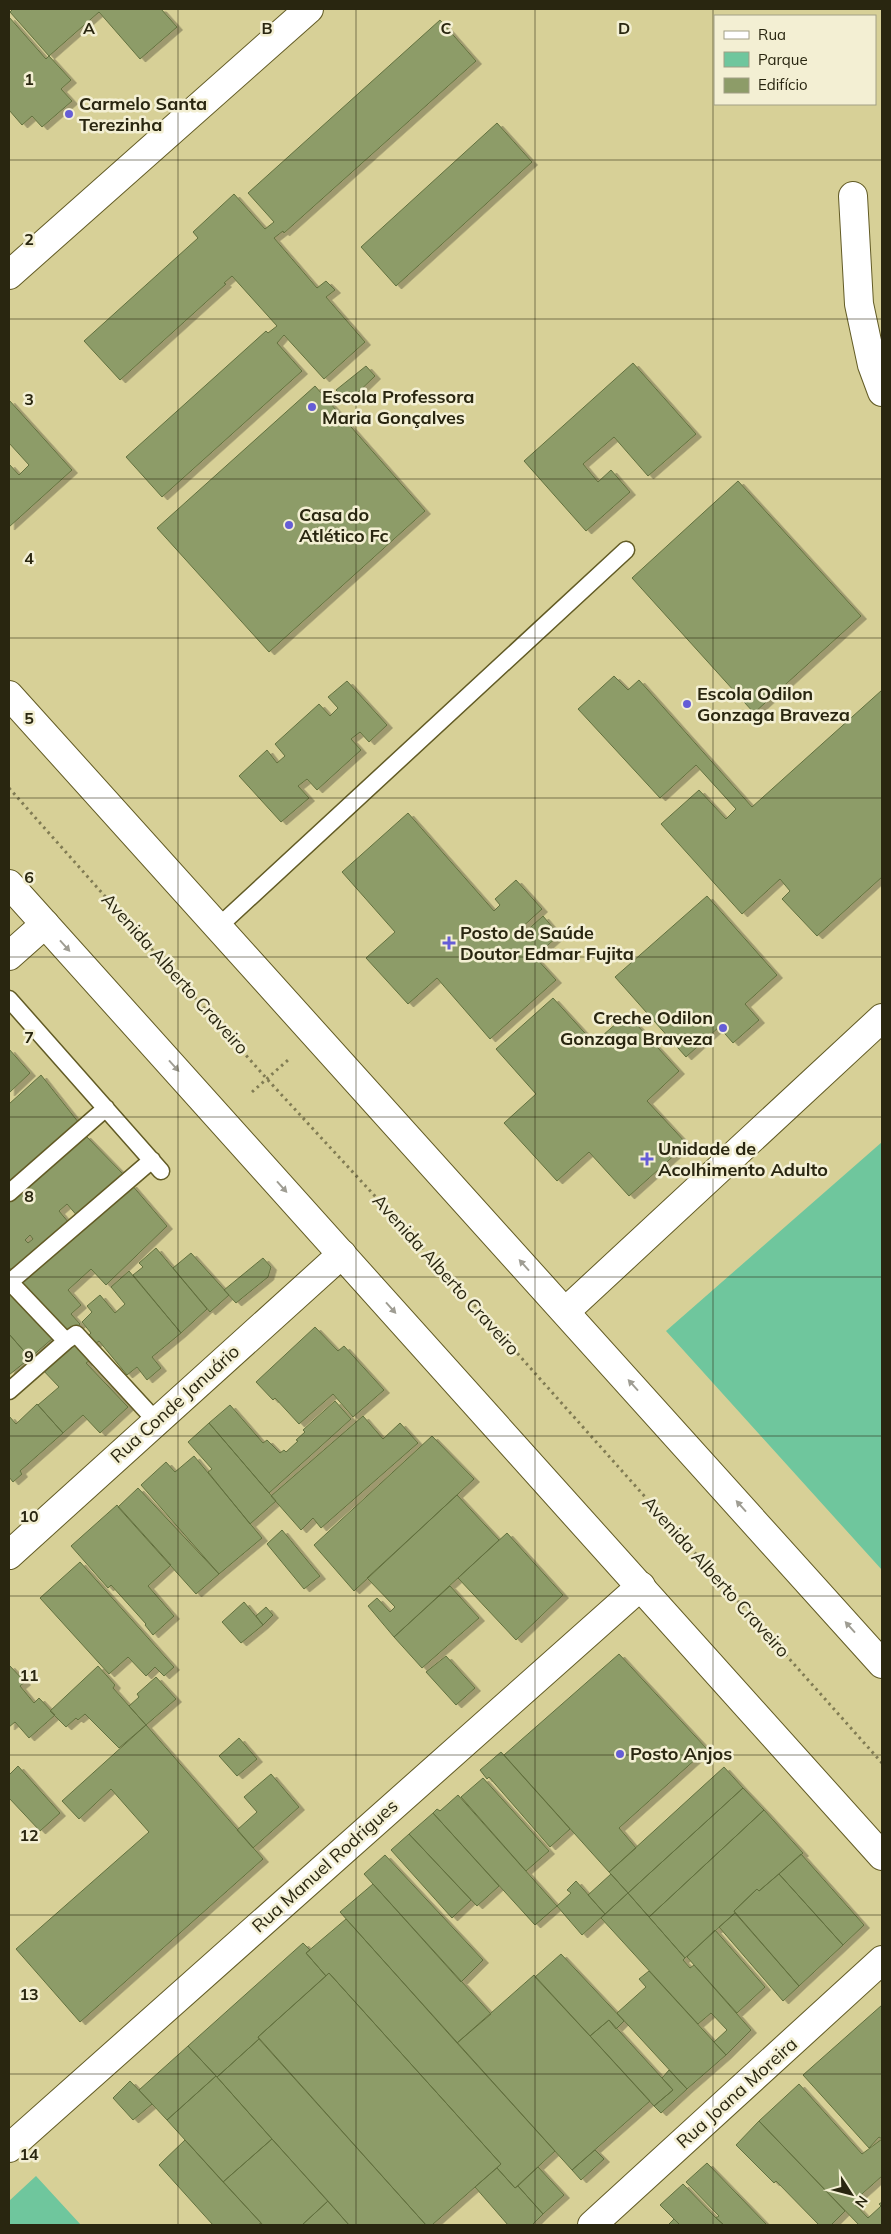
<svg xmlns="http://www.w3.org/2000/svg" width="891" height="2234" font-family="Mulish,sans-serif">
<style>
.green{fill:#6fc69d}
.building{fill:#8d9c68;stroke:#63713f;fill-rule:evenodd;filter:url(#shadow)}
.lines{fill:none;stroke-linecap:round;stroke-linejoin:round}
.service-casing{stroke:#625b25;stroke-width:19}
.minor-casing{stroke:#625b25;stroke-width:30}
.primary-casing{stroke:#625b25;stroke-width:30}
.path{stroke:#817c54;stroke-width:3;stroke-dasharray:2.5 4;stroke-linecap:butt}
.service{stroke:#fff;stroke-width:16}
.minor{stroke:#fff;stroke-width:28}
.primary{stroke:#fff;stroke-width:28}
.oneway{fill:#9f9d93}
.grid{fill:none;stroke:#292610;stroke-width:1;stroke-opacity:0.55}
.poi-dot{fill:#655dd6;stroke:#f3efd3;stroke-width:2}
.labels{text-anchor:middle;stroke-width:5;stroke-linejoin:round;paint-order:stroke}
.poi-label{font-size:18px;font-weight:bold;fill:#292610;stroke:#f3efd3;text-anchor:start}
.street-label{font-size:18px;fill:#292610;stroke:#f3efd3}
.grid-label{font-size:16px;text-anchor:middle;font-weight:bold;fill:#292610;stroke:#f3efd3;stroke-width:5;stroke-linejoin:round;paint-order:stroke}
</style>
<defs>
<filter id="shadow"><feDropShadow dx="5.5" dy="3" stdDeviation="0" flood-color="#0004"/></filter>
</defs>
<rect width="100%" height="100%" fill="#d7d097"/>
<path class="green" d="M882,1142V1570L666,1331Z
M36,2176L81,2225H9V2201Z"/>
<path class="building" d="M13,9H161L177,27L140,59L99,12L49,56L10,12Z
M9,17L46,59L49,56L71,80L61,89L72,101L42,127L32,116L22,125L9,110Z
M440,20L476,61L284,233L283,231L274,238L317,288L326,281L335,290L326,297L365,342L324,379L284,335L277,343L302,371L162,497L126,457L266,331L268,333L277,326L232,276L224,283L226,284L120,380L84,341L198,238L193,232L234,194L265,229L274,222L248,193Z
M497,123L532,162L396,286L361,247Z
M633,363L696,434L648,476L614,437L583,464L598,482L611,470L630,492L586,531L524,461Z
M366,366L375,376L348,402L336,390Z
M315,386L425,511L269,652L157,528Z
M9,400L72,470L9,527V464L19,475L29,465L9,443Z
M738,481L861,616L754,713L632,578Z
M614,676L628,690L639,680L752,807L882,690V877L817,936L782,899L790,891L780,879L742,914L661,824L699,790L726,819L736,809L696,765L660,798L578,709Z
M347,681L387,725L369,742L360,732L351,739L361,750L317,790L307,779L298,786L309,798L281,822L239,776L267,750L277,763L285,756L275,744L319,704L330,716L338,708L328,697Z
M408,813L494,911L500,905L495,899L516,880L542,909L519,930L523,934L543,916L559,935L535,957L556,980L490,1039L437,978L408,1004L366,958L395,932L342,872Z
M707,896L777,975L745,1004L759,1020L733,1043L719,1027L686,1057L615,977Z
M553,998L594,1043L627,1014L679,1071L647,1101L687,1144L629,1196L589,1152L557,1181L504,1123L536,1094L496,1049Z
M9,1049L30,1073L9,1093Z
M41,1075L79,1123L9,1186V1104Z
M85,1135L124,1175L79,1218L67,1204L59,1211L69,1223L14,1273L9,1267V1202ZM30,1235L33,1239L28,1243L25,1240Z
M131,1184L167,1226L106,1285L91,1269L68,1290L81,1305L71,1314L80,1324L69,1334L19,1279Z
M156,1248L207,1309L181,1333L133,1275L143,1267L139,1263Z
M191,1253L229,1295L210,1312L173,1268Z
M263,1258L271,1267L268,1277L236,1303L224,1290Z
M129,1271L181,1333L152,1357L161,1368L147,1380L137,1367L127,1375L99,1341L95,1344L88,1336L91,1333L82,1322L92,1312L87,1306L100,1295L115,1313L125,1304L111,1287Z
M9,1288L53,1338L30,1358L9,1334Z
M315,1327L338,1351L344,1346L384,1390L353,1417L333,1394L299,1424L275,1398L273,1400L256,1382Z
M9,1334L30,1358L9,1375Z
M71,1341L89,1361L86,1363L128,1407L100,1433L83,1415L63,1433L38,1405L59,1387L41,1368Z
M335,1401L351,1419L269,1493L209,1423L230,1405L263,1443L267,1440L280,1453L284,1450L286,1452L298,1441L296,1440L305,1432L303,1430Z
M37,1404L63,1433L20,1471L22,1474L13,1482L9,1477V1416L16,1424Z
M363,1416L383,1439L400,1423L418,1443L321,1528L313,1518L301,1530L271,1496Z
M209,1423L276,1501L250,1524L208,1472L212,1469L188,1442Z
M432,1436L474,1479L354,1591L314,1545Z
M194,1456L262,1538L219,1574L141,1485L166,1462L175,1472Z
M138,1488L219,1574L196,1594L118,1507Z
M457,1495L499,1540L394,1637L368,1606L377,1598L390,1612L395,1607L367,1578Z
M117,1505L171,1565L148,1586L174,1616L153,1635L145,1625L146,1624L111,1585L108,1588L71,1546Z
M282,1530L320,1576L304,1589L267,1544Z
M507,1533L563,1595L516,1640L458,1578Z
M80,1562L174,1667L164,1676L155,1667L146,1676L128,1657L109,1674L40,1598Z
M450,1586L479,1618L422,1668L394,1637Z
M244,1602L263,1625L241,1643L222,1622Z
M266,1607L273,1615L263,1625L256,1616Z
M619,1654L707,1749L619,1828L636,1848L609,1872L504,1755Z
M446,1656L475,1688L456,1705L426,1672Z
M9,1665L25,1682L20,1686L34,1703L39,1698L55,1715L29,1738L15,1722L9,1727Z
M98,1666L115,1685L113,1688L146,1725L119,1748L85,1714L78,1720L76,1718L66,1727L50,1711Z
M156,1677L176,1699L146,1725L129,1706L139,1697L137,1694Z
M146,1725L263,1859L80,2022L16,1949L149,1832L111,1789L79,1819L62,1801Z
M239,1738L257,1759L237,1776L219,1756Z
M501,1752L570,1829L550,1847L489,1777L487,1779L480,1770Z
M18,1766L60,1813L40,1831L9,1798V1775Z
M724,1767L743,1788L628,1893L609,1872Z
M271,1774L299,1807L253,1848L237,1830L257,1812L244,1797Z
M483,1778L549,1851L526,1871L461,1797Z
M743,1788L764,1810L649,1917L628,1893Z
M458,1795L557,1906L535,1925L433,1813L437,1809L440,1811Z
M764,1810L803,1853L759,1891L757,1889L734,1911L735,1913L685,1958L649,1917Z
M433,1813L499,1886L477,1906L409,1834Z
M409,1834L471,1900L452,1918L391,1850Z
M801,1854L864,1925L843,1945L779,1874Z
M385,1855L483,1960L461,1982L364,1874Z
M611,1874L628,1893L605,1914L588,1895Z
M779,1874L843,1945L799,1986L734,1911L757,1889L759,1891Z
M576,1881L605,1914L582,1935L557,1906L571,1893L567,1890Z
M373,1884L491,2014L457,2043L340,1912Z
M628,1893L685,1958L683,1960L690,1968L694,1965L751,2030L726,2055L714,2042L727,2030L711,2013L698,2024L601,1918Z
M735,1913L799,1986L783,2001L719,1927Z
M346,1919L555,2151L515,2188L497,2168L501,2164L329,1973L326,1976L306,1953Z
M715,1930L765,1987L737,2013L687,1957Z
M303,1943L310,1950L306,1953L326,1976L258,2037L259,2039L217,2077L188,2046Z
M561,1954L624,2021L616,2029L609,2020L590,2036L535,1977Z
M649,1971L726,2055L687,2089L617,2013L646,1987L639,1979Z
M329,1973L501,2164L432,2225H426L258,2037Z
M534,1975L650,2101L572,2170L457,2043Z
M882,2005V2139L879,2137L869,2148L803,2075Z
M609,2020L673,2090L654,2106L590,2036Z
M259,2039L426,2225H349L272,2139L217,2077Z
M188,2046L216,2076L167,2120L139,2090Z
M669,2070L687,2089L661,2113L654,2106L673,2090L662,2078Z
M216,2076L272,2139L223,2182L167,2120Z
M130,2081L152,2104L133,2120L113,2098Z
M799,2084L862,2154L882,2139V2176L853,2202L868,2218L881,2206L879,2204L882,2202V2225H859L759,2121Z
M759,2121L845,2211L831,2225H819L776,2181L774,2183L736,2145Z
M272,2139L328,2201L302,2225H263L223,2182Z
M185,2140L261,2223L258,2225H213L159,2165Z
M595,2150L604,2159L581,2180L572,2170Z
M707,2163L738,2195L767,2225H724L716,2218L719,2216L686,2182Z
M538,2167L564,2195L543,2214L518,2186Z
M497,2168L515,2188L518,2186L543,2214L532,2225H508L475,2187Z
M683,2184L716,2218L724,2225H680L660,2205Z
M328,2201L349,2225H302Z
M674,2219L680,2225H668Z"/>
<g class="lines">
<defs>
<path id="service" d="M218,927L626,550
M9,999L161,1171
M9,1193L106,1108
M9,1281L66,1341L76,1334L156,1421
M10,1282L152,1160
M9,1391L66,1341"/>
<path id="minor" d="M853,196L859,304L872,365L882,392
M9,275L309,9
M9,956L45,924
M566,1311L882,1018
M9,1555L342,1254
M9,2148L641,1586
M592,2225L882,1960"/>
<path id="primary" d="M9,695L882,1664
M9,884L882,1856"/>
</defs>
<use href="#service" class="service-casing"/>
<use href="#minor" class="minor-casing"/>
<use href="#primary" class="primary-casing"/>
<path class="path" d="M9,788L267,1079L444,1271L882,1763
M252,1092L288,1060"/>
<use href="#service" class="service"/>
<use href="#minor" class="minor"/>
<use href="#primary" class="primary"/>
</g>
<defs><path id="oneway-solid" d="M-6-.8H1V-3.2L6.5 0L1 3.2V.8H-6Z" transform="scale(1.25)"/></defs>
<g class="oneway">
<use href="#oneway-solid" transform="translate(65 946) rotate(48)"/>
<use href="#oneway-solid" transform="translate(174 1066) rotate(48)"/>
<use href="#oneway-solid" transform="translate(282 1187) rotate(48)"/>
<use href="#oneway-solid" transform="translate(524 1265) rotate(-132)"/>
<use href="#oneway-solid" transform="translate(391 1308) rotate(48)"/>
<use href="#oneway-solid" transform="translate(633 1385) rotate(-132)"/>
<use href="#oneway-solid" transform="translate(741 1506) rotate(-132)"/>
<use href="#oneway-solid" transform="translate(850 1627) rotate(-132)"/>
</g>
<path class="grid" d="M178,9V2225M356,9V2225M535,9V2225M713,9V2225M9,160H882M9,319H882M9,479H882M9,638H882M9,798H882M9,957H882M9,1117H882M9,1277H882M9,1436H882M9,1596H882M9,1755H882M9,1915H882M9,2074H882"/>
<g class="poi-dot">
<circle cx="69" cy="114" r="5"/>
<circle cx="312" cy="407" r="5"/>
<circle cx="289" cy="525" r="5"/>
<circle cx="687" cy="704" r="5"/>
<path d="M446.5 935.5h5v5h5v5h-5v5h-5v-5h-5v-5h5z"/>
<circle cx="723" cy="1028" r="5"/>
<path d="M644.5 1151.5h5v5h5v5h-5v5h-5v-5h-5v-5h5z"/>
<circle cx="620" cy="1754" r="5"/>
</g>
<g class="labels">
<g class="poi-label">
<text x="79" y="110">Carmelo Santa<tspan x="79" dy="21">Terezinha</tspan></text>
<text x="322" y="403">Escola Professora<tspan x="322" dy="21">Maria Gonçalves</tspan></text>
<text x="299" y="521">Casa do<tspan x="299" dy="21">Atlético Fc</tspan></text>
<text x="697" y="700">Escola Odilon<tspan x="697" dy="21">Gonzaga Braveza</tspan></text>
<text x="460" y="939">Posto de Saúde<tspan x="460" dy="21">Doutor Edmar Fujita</tspan></text>
<text x="713" y="1024" text-anchor="end">Creche Odilon<tspan x="713" dy="21">Gonzaga Braveza</tspan></text>
<text x="658" y="1155">Unidade de<tspan x="658" dy="21">Acolhimento Adulto</tspan></text>
<text x="630" y="1760">Posto Anjos</text>
</g>
<g class="street-label">
<text transform="translate(175 974) rotate(48)" y="6">Avenida Alberto Craveiro</text>
<text transform="translate(446 1275) rotate(48)" y="6">Avenida Alberto Craveiro</text>
<text transform="translate(175 1404) rotate(-42)" y="6">Rua Conde Januário</text>
<text transform="translate(716 1577) rotate(48)" y="6">Avenida Alberto Craveiro</text>
<text transform="translate(325 1866) rotate(-42)" y="6">Rua Manuel Rodrigues</text>
<text transform="translate(737 2093) rotate(-42)" y="6">Rua Joana Moreira</text>
</g>
</g>
<g class="grid-label">
<text x="89" y="34">A</text>
<text x="267" y="34">B</text>
<text x="446" y="34">C</text>
<text x="624" y="34">D</text>
<text x="29" y="85">1</text>
<text x="29" y="245">2</text>
<text x="29" y="405">3</text>
<text x="29" y="564">4</text>
<text x="29" y="724">5</text>
<text x="29" y="883">6</text>
<text x="29" y="1043">7</text>
<text x="29" y="1202">8</text>
<text x="29" y="1362">9</text>
<text x="29" y="1522">10</text>
<text x="29" y="1681">11</text>
<text x="29" y="1841">12</text>
<text x="29" y="2000">13</text>
<text x="29" y="2160">14</text>
</g>
<rect width="891" height="2234" fill="none" stroke="#292610" stroke-width="20"/>
<rect x="714" y="15" width="162" height="90" fill="#f3efd3" stroke="#a29f85"/>
<rect x="724" y="31" width="25" height="8" fill="#ffffff" stroke="#a29f85"/>
<text x="758" y="40" font-size="15" fill="#292610">Rua</text>
<rect x="724" y="52" width="25" height="15" fill="#6fc69d" stroke="#a29f85"/>
<text x="758" y="65" font-size="15" fill="#292610">Parque</text>
<rect x="724" y="78" width="25" height="15" fill="#8d9c68" stroke="#a29f85"/>
<text x="758" y="90" font-size="15" fill="#292610">Edifício</text>
<g transform="translate(851 2194) rotate(126)" stroke="#f3efd3" stroke-width="4" paint-order="stroke">
<path d="M0-4L9 19L0 12L-9 19Z" fill="#292610"/>
<text y="-8" font-size="14" font-weight="bold" text-anchor="middle" fill="#292610">N</text>
</g>
</svg>
